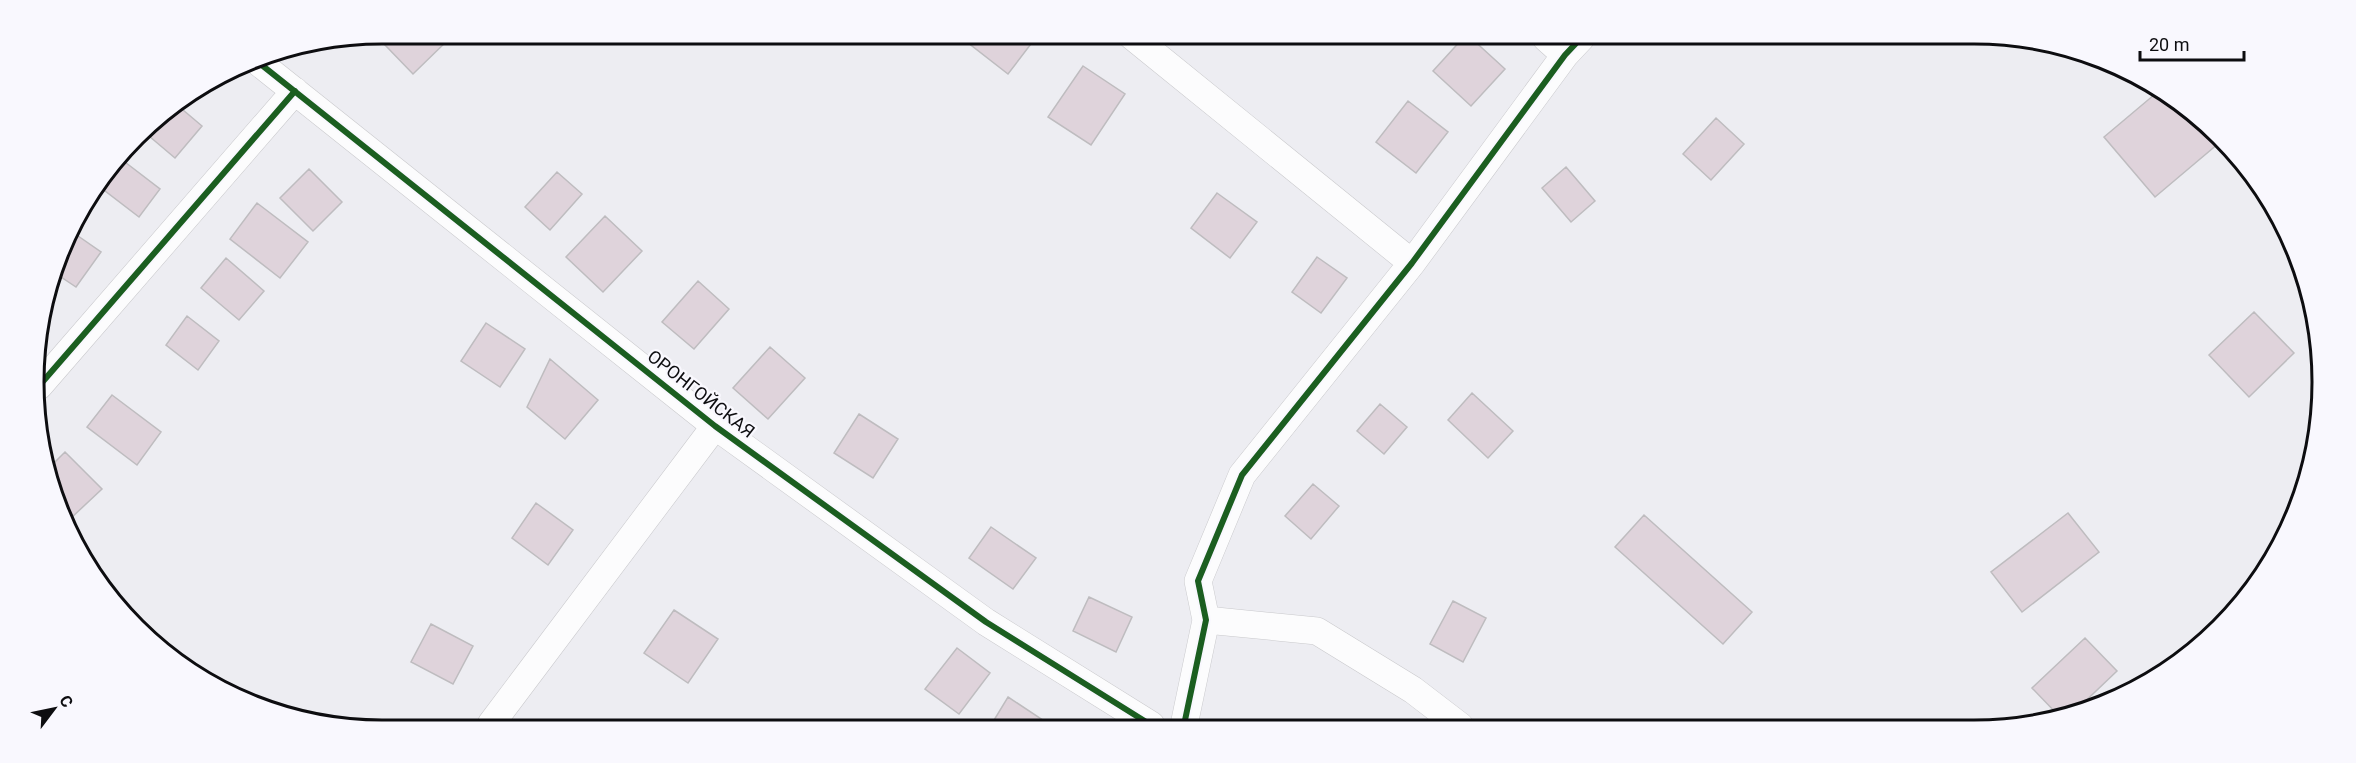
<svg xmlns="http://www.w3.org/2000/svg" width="2356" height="763" font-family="Roboto,sans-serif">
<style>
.building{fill:#dfd3db;stroke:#bebcbf;stroke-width:1.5}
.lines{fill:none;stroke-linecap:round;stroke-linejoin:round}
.street-casing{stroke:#c9c9cc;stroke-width:28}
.street{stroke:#fcfcfd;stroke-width:27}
.cycleway-casing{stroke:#f9f8fe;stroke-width:10}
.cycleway{stroke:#1b5e20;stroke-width:6}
.labels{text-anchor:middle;stroke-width:4.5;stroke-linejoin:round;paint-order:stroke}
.street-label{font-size:18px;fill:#0d0d10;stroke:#f9f8fe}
.rim{fill:none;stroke:#0d0d10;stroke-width:3}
</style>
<rect width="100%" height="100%" fill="#ededf2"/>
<path class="building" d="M397,33H449L452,36L413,74L385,45Z
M972,35L1037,36L1008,74L967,42Z
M1464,37H1470L1505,69L1471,106L1433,71Z
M1083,66L1125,94L1091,145L1048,117Z
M2161,89L2168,92L2219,143L2155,197L2104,137Z
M1408,101L1448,132L1416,173L1376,142Z
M176,104L202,126L175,158L143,131L151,120Z
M1716,118L1744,144L1711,180L1683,154Z
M121,159L160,189L139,217L100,187Z
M1566,167L1595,201L1571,222L1542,188Z
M309,169L342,202L313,231L280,198Z
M557,172L582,194L550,230L525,207Z
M1217,193L1257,222L1230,258L1191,228Z
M257,203L308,242L280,278L230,239Z
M605,216L642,251L603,292L566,257Z
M68,229L101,252L76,287L55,273Z
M1317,257L1347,278L1321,313L1292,292Z
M226,258L264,291L239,320L201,288Z
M698,281L729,309L694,349L662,322Z
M2254,312L2294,353L2249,397L2209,355Z
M187,316L219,341L198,370L166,345Z
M486,323L525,349L500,387L461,361Z
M770,347L805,378L768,419L733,388Z
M550,359L598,400L565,439L527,407Z
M1472,393L1513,431L1488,458L1448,420Z
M112,395L161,432L137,465L87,427Z
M1380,404L1407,427L1384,454L1357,431Z
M859,414L898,439L873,478L834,453Z
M65,452L102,489L70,519L63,512L45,472Z
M1313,484L1339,506L1311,539L1285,516Z
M536,503L573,530L548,565L512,538Z
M2068,513L2099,552L2022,612L1991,572Z
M1644,515L1752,612L1723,644L1615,547Z
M991,527L1036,558L1013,589L969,558Z
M1089,597L1132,617L1116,652L1073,631Z
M1453,601L1486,618L1463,662L1430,644Z
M674,610L718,639L688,683L644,653Z
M431,624L473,646L453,684L411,662Z
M2085,638L2117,671L2076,710L2058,715L2032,688Z
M957,648L990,673L959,714L925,689Z
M1008,697L1049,724L1048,725H991Z"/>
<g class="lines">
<defs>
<path id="street" d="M1132,36L1412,263
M1546,38L1565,55
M253,58L715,426L986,622L1151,725
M39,386L295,91
M1206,620L1317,631L1413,690L1460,726
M491,724L715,426
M1184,725L1206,620L1198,581L1242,475L1412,263L1565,55L1581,38"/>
</defs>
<use href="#street" class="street-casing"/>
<use href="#street" class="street"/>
<defs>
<path id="cycleway" d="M253,58L715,426L986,622L1151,725
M39,386L295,91
M1184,725L1206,620L1198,581L1242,475L1412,263L1565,55L1581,38"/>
</defs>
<use href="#cycleway" class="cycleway-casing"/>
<use href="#cycleway" class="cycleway"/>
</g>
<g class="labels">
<g class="street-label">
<text transform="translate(701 394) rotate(38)" y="6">ОРОНГОЙСКАЯ</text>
</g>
</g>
<path d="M0 0H2356V763H0ZM382 44H1974A338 338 0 0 1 2312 382V382A338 338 0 0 1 1974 720H382A338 338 0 0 1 44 382V382A338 338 0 0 1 382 44Z" fill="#f9f8fe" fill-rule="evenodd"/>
<path class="rim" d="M382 44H1974A338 338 0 0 1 2312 382V382A338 338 0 0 1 1974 720H382A338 338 0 0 1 44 382V382A338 338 0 0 1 382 44Z"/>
<g transform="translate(54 709) rotate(58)" stroke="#f9f8fe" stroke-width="4.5" paint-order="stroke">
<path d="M0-4.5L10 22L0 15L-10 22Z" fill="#0d0d10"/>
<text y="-9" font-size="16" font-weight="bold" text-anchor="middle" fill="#0d0d10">С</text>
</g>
<path d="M2140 51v9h104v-9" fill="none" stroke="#0d0d10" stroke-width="3"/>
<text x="2149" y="51" font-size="18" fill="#0d0d10" stroke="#f9f8fe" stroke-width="4.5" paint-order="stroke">20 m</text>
</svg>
